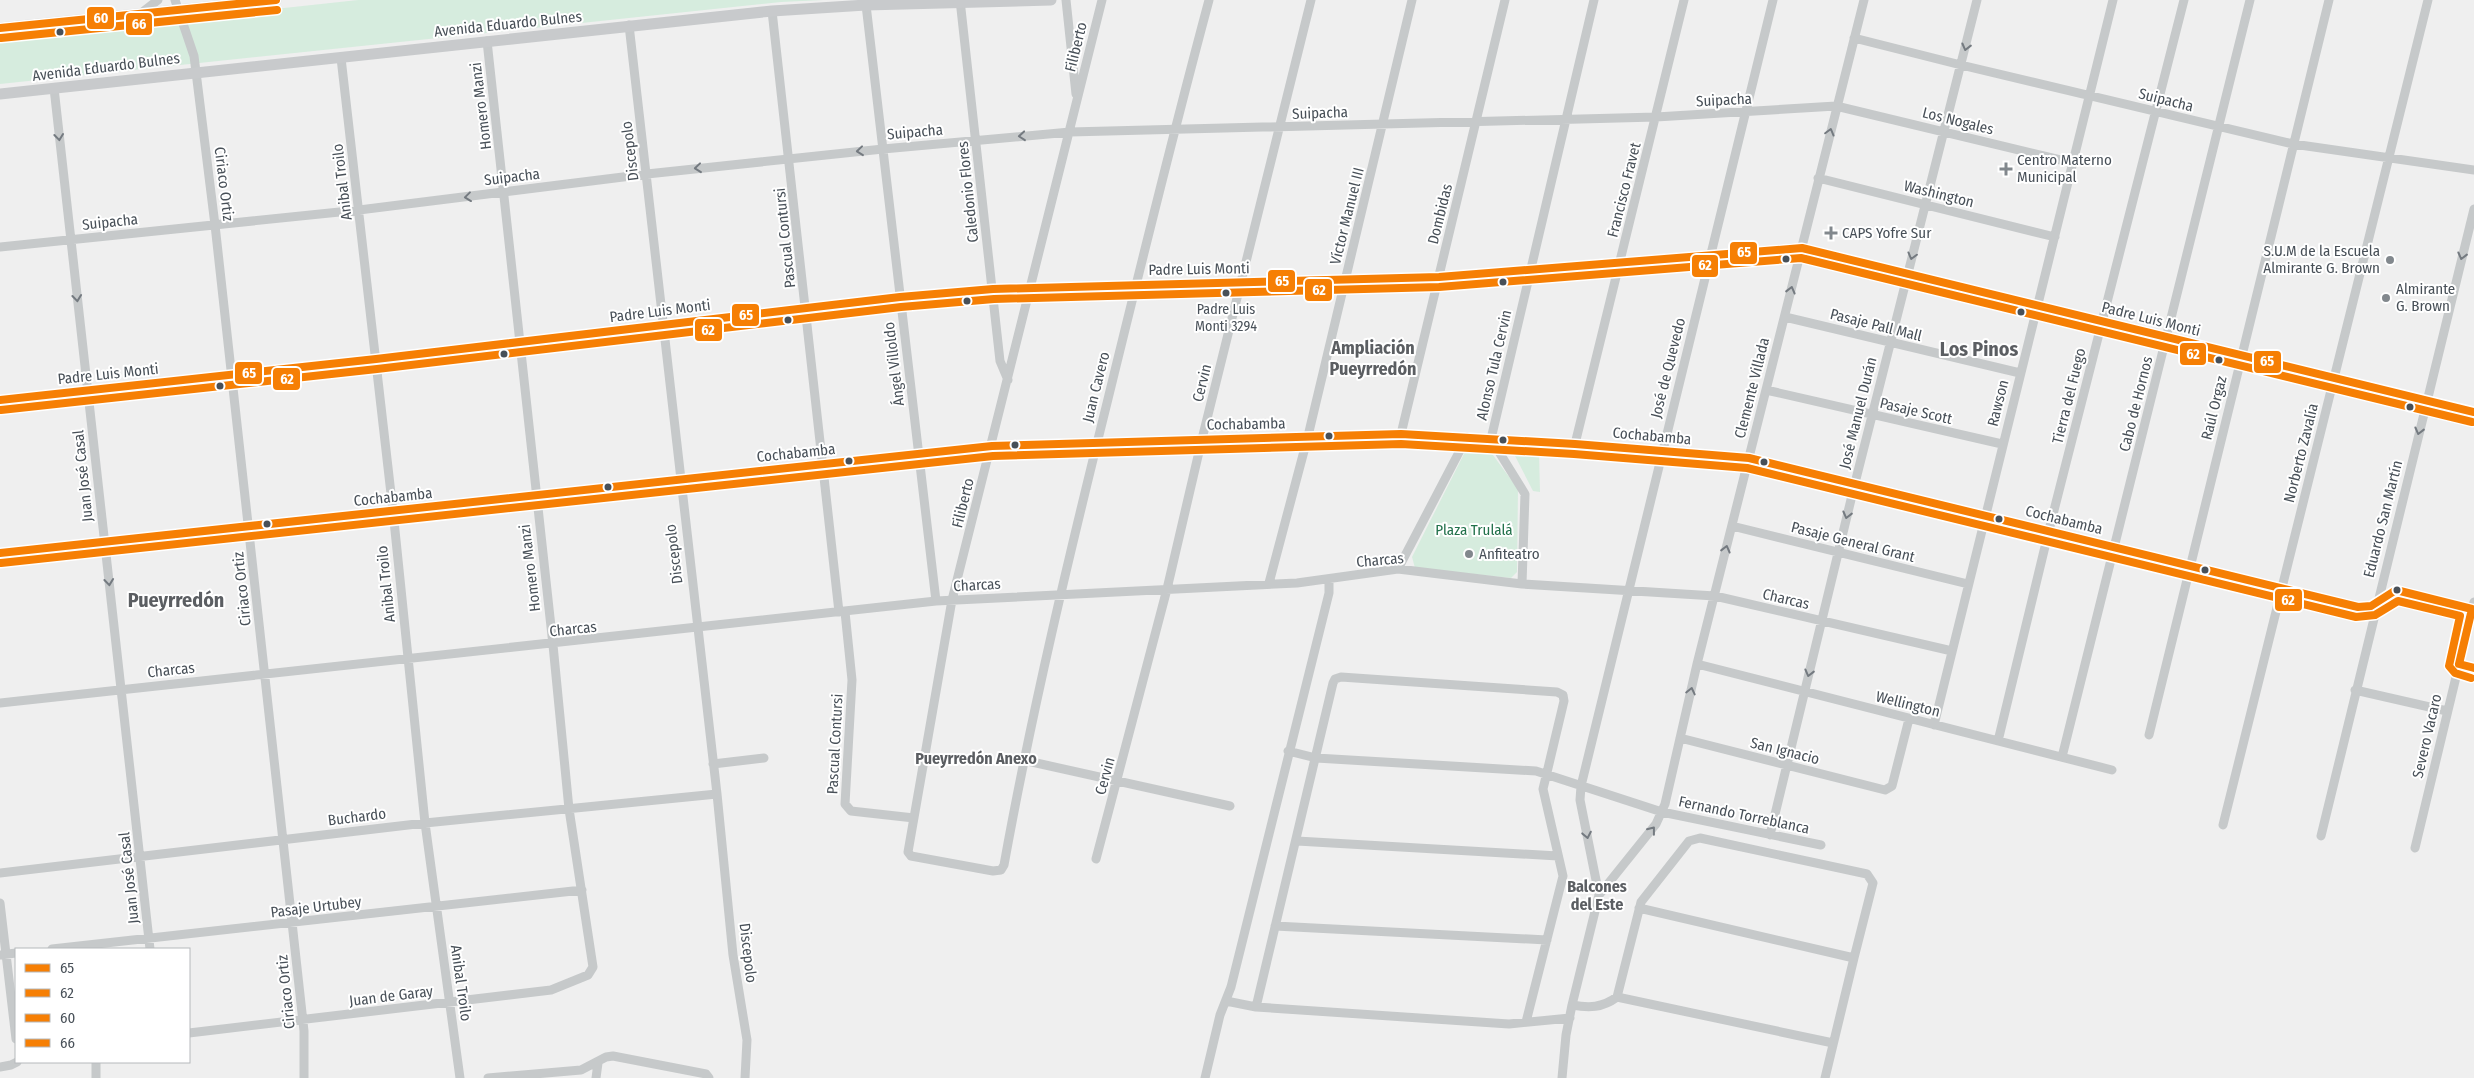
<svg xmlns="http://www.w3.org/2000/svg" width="2474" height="1078" font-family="'Fira Sans Condensed',sans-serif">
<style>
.green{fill:#d6ecde}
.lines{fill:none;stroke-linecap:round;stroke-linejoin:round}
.street{stroke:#c6c9ca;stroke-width:9}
.secondary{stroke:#c8cacc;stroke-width:11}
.bus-1-casing{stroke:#fff;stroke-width:11}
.bus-2-casing{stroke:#fff;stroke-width:11}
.bus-3-casing{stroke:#fff;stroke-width:11}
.bus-4-casing{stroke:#fff;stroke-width:11}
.bus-1{stroke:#f67f04;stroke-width:8}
.bus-2{stroke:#f67f04;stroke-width:8}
.bus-3{stroke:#f67f04;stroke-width:8}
.bus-4{stroke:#f67f04;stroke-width:8}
.oneway{stroke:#747a80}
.bus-dot{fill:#485058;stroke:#fff;stroke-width:2}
.poi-dot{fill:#82888d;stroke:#fff;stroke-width:2}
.labels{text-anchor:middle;stroke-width:4;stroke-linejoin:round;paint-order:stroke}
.bus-label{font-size:14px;fill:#485058;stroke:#fff}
.street-label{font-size:15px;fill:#485058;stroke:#fff}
.poi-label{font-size:15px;fill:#485058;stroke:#fff;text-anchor:start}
.park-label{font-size:15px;fill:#22714b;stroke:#fff}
.neighbourhood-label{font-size:16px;font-weight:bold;fill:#5b5e62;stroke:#fff}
.quarter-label{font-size:18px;font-weight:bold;fill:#5b5e62;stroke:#fff}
.district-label{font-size:20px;font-weight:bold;fill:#5b5e62;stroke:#fff}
.line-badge{stroke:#fff;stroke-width:2}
.badge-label{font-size:14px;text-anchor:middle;font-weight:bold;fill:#fff}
</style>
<rect width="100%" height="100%" fill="#efefef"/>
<path class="green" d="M358,0H824L781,2L0,84V39Z
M1468,446L1487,447L1518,489L1517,572L1511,578L1415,568L1412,557Z
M1513,452L1539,453L1540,492L1533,491Z"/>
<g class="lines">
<path class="street" d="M175,0L194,56L215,225L304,1031V1078
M960,0L1000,361L1008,380
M1066,0L1076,94
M1102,0L952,600L908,852L911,856L993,871L1001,870L1004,865C1032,710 1069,556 1107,403C1140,268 1173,134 1209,0
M866,5L936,601
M772,11L839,612
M140,14L158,0
M629,25L717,794L733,955L747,1040L745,1078
M1854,38L1961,65L2293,144L2474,170
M341,58L393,511L425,823L460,1078
M54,88L150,949
M1818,178L2055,237
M0,247L359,210L647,174L883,149L1070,132L1656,117L1836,106L2073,163
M1785,317L2020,373
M1766,390L2002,444
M0,400L376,359L900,297L993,289L1439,277L1792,248H1802L2474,412
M1401,434L1505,0
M1575,444L1684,0
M1732,526L1968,584
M0,553L992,446L1401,434L1575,444L1749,458L2358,607L2371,606L2396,590L2472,609
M1398,569L1467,437
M1269,583L1308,436L1412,0
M1522,584L1525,494L1491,439L1594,0
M845,612L852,680L845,804L851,811L914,818
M1697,664L2112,770
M2459,664L2474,668
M2355,690L2447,711
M0,703L936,601L1297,583L1398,569L1522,584L1715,596L1952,651
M1934,725L2113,0
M2149,735L2329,0
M1680,738L1885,790L1892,786L1909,719
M1998,741L2049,530L2184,0
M1288,751L1316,758L1536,771L1662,812L1821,845
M2062,757L2250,0
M1023,760L1230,806
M713,764L764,758
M2223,825L2428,0
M1770,835L1855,483L1977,0
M2321,836L2474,209
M1297,841L1558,856
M2415,848L2474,602
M1096,859L1167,589L1202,439L1311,0
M0,873L425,823L717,794
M1599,895L1580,800L1581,786L1773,0
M0,903L16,1039
M1639,908L1854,958L1825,1078
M1275,926L1547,940
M52,949L582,890
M0,955L16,953
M1617,997L1641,902L1689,841L1700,838L1867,874L1873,883L1854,958
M1226,1001L1256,1007L1509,1024L1570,1018
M1572,1005C1589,1008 1602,1008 1617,997L1833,1043
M1256,1007L1333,683L1335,679L1341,677L1557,692L1563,695L1564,701L1543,789L1563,876L1526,1022
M189,1033L551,990L588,975L593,967L569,809L553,645L487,41
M96,1062V1078
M0,1067L11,1065L17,1062
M488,1078L581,1070L606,1057L613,1056L706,1074L709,1078
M596,1078L598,1063
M1205,1078L1220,1015L1231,987L1329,593V580
M1562,1078L1566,1035L1572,1005L1599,895L1656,824L1665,804L1697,664L1864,0"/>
<path class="secondary" d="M0,28L276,0
M0,94L772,11L866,5L1051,0"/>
<defs>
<path id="bus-1" d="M0,400L376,359L900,297L993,289L1439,277L1802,248L2474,412
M0,553L992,446L1401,434L1575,444L1749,458L2358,607L2371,606L2396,590L2472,609L2459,664L2474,668"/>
<path id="bus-2" d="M1,410L377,369L901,307L994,299L1439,287L1801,258L2472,422
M1,563L993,456L1401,444L1574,454L1747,468L2356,617L2375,615L2398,601L2460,616L2449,666L2455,673L2471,678"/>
<path id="bus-3" d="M0,28L276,0"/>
<path id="bus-4" d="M1,38L277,10"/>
</defs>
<use href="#bus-1" class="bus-1-casing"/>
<use href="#bus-2" class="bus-2-casing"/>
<use href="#bus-3" class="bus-3-casing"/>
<use href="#bus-4" class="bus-4-casing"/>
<use href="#bus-1" class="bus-1"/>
<use href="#bus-2" class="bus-2"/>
<use href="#bus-3" class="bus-3"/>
<use href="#bus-4" class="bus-4"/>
</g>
<defs><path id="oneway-chevron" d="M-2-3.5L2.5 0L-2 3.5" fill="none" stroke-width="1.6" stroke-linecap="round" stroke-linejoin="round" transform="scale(1.25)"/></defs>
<g class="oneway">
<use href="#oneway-chevron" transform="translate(1966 47) rotate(104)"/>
<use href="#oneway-chevron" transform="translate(1830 132) rotate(-75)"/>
<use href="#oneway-chevron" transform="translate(1022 136) rotate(175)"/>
<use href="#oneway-chevron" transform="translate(59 137) rotate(83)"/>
<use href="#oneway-chevron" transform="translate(860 151) rotate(174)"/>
<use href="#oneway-chevron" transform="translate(698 168) rotate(174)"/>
<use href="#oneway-chevron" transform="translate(468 197) rotate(173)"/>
<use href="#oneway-chevron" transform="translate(1912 256) rotate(105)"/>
<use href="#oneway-chevron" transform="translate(2462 256) rotate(104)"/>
<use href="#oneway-chevron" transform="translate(1791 290) rotate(-76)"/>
<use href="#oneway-chevron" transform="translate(77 298) rotate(84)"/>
<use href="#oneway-chevron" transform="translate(2419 431) rotate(104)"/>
<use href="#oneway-chevron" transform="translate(1847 515) rotate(104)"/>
<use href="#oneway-chevron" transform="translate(1726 549) rotate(-76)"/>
<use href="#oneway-chevron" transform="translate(109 582) rotate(84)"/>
<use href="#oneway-chevron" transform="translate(1809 673) rotate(104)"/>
<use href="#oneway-chevron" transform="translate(1691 691) rotate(-77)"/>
<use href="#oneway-chevron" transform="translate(1652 830) rotate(-52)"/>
<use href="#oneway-chevron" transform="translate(1587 835) rotate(79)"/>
</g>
<g class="bus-dot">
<circle cx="60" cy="32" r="4.5"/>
<circle cx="1786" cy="259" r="4.5"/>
<circle cx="1503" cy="282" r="4.5"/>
<circle cx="1226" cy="293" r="4.5"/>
<circle cx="967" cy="301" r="4.5"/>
<circle cx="2021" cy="312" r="4.5"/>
<circle cx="788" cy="320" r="4.5"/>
<circle cx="504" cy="354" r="4.5"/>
<circle cx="2219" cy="360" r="4.5"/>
<circle cx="220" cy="386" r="4.5"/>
<circle cx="2410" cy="407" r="4.5"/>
<circle cx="1329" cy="436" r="4.5"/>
<circle cx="1503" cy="440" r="4.5"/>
<circle cx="1015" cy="445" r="4.5"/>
<circle cx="849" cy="461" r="4.5"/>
<circle cx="1764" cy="462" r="4.5"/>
<circle cx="608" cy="487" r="4.5"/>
<circle cx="1999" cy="519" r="4.5"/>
<circle cx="267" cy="524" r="4.5"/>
<circle cx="2205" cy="570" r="4.5"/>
<circle cx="2397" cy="590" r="4.5"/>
</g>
<g class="poi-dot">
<path d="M2003.5 161.5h5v5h5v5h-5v5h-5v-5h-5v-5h5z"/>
<path d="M1828.5 225.5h5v5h5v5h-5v5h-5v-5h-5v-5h5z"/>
<circle cx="2390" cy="260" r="5"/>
<circle cx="2386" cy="298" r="5"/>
<circle cx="1469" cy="554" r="5"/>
</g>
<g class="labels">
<g class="bus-label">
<text x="1226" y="314">Padre Luis<tspan x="1226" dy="17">Monti 3294</tspan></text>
</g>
<g class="street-label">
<text transform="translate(508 24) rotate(-6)" y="5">Avenida Eduardo Bulnes</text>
<text transform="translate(1076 47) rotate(-76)" y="5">Filiberto</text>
<text transform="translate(106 67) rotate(-7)" y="5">Avenida Eduardo Bulnes</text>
<text transform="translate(1724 100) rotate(-3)" y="5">Suipacha</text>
<text transform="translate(2166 100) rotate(14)" y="5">Suipacha</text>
<text transform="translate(481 106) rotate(-97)" y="5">Homero Manzi</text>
<text transform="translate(1320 113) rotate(-2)" y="5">Suipacha</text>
<text transform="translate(1958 121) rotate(14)" y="5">Los Nogales</text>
<text transform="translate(915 132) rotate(-5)" y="5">Suipacha</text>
<text transform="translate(630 151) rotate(-97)" y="5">Discepolo</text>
<text transform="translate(512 177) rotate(-7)" y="5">Suipacha</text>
<text transform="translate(342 182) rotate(-97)" y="5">Anibal Troilo</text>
<text transform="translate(224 184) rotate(83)" y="5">Ciriaco Ortiz</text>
<text transform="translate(1624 190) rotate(-76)" y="5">Francisco Fravet</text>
<text transform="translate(968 192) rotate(-96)" y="5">Caledonio Flores</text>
<text transform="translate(1939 194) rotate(14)" y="5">Washington</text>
<text transform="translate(1440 214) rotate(-76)" y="5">Dombidas</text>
<text transform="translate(1347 216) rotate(-76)" y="5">Víctor Manuel III</text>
<text transform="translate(110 222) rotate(-6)" y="5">Suipacha</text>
<text transform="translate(785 238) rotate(-96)" y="5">Pascual Contursi</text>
<text transform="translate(1199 269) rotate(-1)" y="5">Padre Luis Monti</text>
<text transform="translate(660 311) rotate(-7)" y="5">Padre Luis Monti</text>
<text transform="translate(2151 319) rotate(14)" y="5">Padre Luis Monti</text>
<text transform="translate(1876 325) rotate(14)" y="5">Pasaje Pall Mall</text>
<text transform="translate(894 364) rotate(-97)" y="5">Ángel Villoldo</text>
<text transform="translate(1494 365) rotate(-77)" y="5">Alonso Tula Cervin</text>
<text transform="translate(1668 368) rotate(-76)" y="5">José de Quevedo</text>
<text transform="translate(108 374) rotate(-6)" y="5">Padre Luis Monti</text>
<text transform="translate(1202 383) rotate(-76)" y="5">Cervin</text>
<text transform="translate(1096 387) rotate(-76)" y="5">Juan Cavero</text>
<text transform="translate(1752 388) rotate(-76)" y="5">Clemente Villada</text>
<text transform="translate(2069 396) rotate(-76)" y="5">Tierra del Fuego</text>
<text transform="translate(1998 403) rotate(-76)" y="5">Rawson</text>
<text transform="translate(2136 404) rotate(-76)" y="5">Cabo de Hornos</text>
<text transform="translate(2214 408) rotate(-76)" y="5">Raúl Orgaz</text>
<text transform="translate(1916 411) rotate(13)" y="5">Pasaje Scott</text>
<text transform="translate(1858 413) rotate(-76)" y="5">José Manuel Durán</text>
<text transform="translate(1246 424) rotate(-1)" y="5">Cochabamba</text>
<text transform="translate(1652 436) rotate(5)" y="5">Cochabamba</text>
<text transform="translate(796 453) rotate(-6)" y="5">Cochabamba</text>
<text transform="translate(2301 453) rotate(-76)" y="5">Norberto Zavalía</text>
<text transform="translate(83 476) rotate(-96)" y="5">Juan José Casal</text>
<text transform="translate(393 497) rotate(-6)" y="5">Cochabamba</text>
<text transform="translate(963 503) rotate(-76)" y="5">Filiberto</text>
<text transform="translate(2383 519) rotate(-76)" y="5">Eduardo San Martín</text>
<text transform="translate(2064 520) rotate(14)" y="5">Cochabamba</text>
<text transform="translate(1853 542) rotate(14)" y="5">Pasaje General Grant</text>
<text transform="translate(674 554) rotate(-97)" y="5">Discepolo</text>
<text transform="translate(1380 560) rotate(-5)" y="5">Charcas</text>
<text transform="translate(530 568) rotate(-97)" y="5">Homero Manzi</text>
<text transform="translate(386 584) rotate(-96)" y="5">Anibal Troilo</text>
<text transform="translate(977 585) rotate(-3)" y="5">Charcas</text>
<text transform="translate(242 589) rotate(-96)" y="5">Ciriaco Ortiz</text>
<text transform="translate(1786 599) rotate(13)" y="5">Charcas</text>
<text transform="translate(573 629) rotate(-6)" y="5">Charcas</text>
<text transform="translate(171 670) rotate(-6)" y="5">Charcas</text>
<text transform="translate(1908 704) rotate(14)" y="5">Wellington</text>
<text transform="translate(2427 736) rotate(-77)" y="5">Severo Vacaro</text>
<text transform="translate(835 744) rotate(-87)" y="5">Pascual Contursi</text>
<text transform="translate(1785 751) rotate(14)" y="5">San Ignacio</text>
<text transform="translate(1105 776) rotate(-75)" y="5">Cervin</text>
<text transform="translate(1744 815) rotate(12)" y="5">Fernando Torreblanca</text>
<text transform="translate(357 817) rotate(-7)" y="5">Buchardo</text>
<text transform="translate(129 878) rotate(-96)" y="5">Juan José Casal</text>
<text transform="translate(316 907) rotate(-7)" y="5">Pasaje Urtubey</text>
<text transform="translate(748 953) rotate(83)" y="5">Discepolo</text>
<text transform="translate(461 983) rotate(82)" y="5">Anibal Troilo</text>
<text transform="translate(286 992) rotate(-96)" y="5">Ciriaco Ortiz</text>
<text transform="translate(391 996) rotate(-7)" y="5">Juan de Garay</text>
</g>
<g class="poi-label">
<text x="2017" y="165">Centro Materno<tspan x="2017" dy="17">Municipal</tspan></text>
<text x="1842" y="238">CAPS Yofre Sur</text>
<text x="2380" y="256" text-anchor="end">S.U.M de la Escuela<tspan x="2380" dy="17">Almirante G. Brown</tspan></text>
<text x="2396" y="294">Almirante<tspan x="2396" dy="17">G. Brown</tspan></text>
<text x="1479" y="559">Anfiteatro</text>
</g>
<g class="park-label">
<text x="1474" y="535">Plaza Trulalá</text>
</g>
<g class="neighbourhood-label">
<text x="976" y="764">Pueyrredón Anexo</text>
<text x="1597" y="892">Balcones<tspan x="1597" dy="18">del Este</tspan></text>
</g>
<g class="quarter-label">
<text x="1373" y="354">Ampliación<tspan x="1373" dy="21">Pueyrredón</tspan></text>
</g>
<g class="district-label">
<text x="1979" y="356">Los Pinos</text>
<text x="176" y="607">Pueyrredón</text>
</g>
</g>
<g class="line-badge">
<rect x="86" y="6" width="29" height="24" rx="5" fill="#f67f04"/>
<rect x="125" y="12" width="28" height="24" rx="5" fill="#f67f04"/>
<rect x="1729" y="241" width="29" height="24" rx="5" fill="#f67f04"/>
<rect x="1691" y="254" width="28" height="24" rx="5" fill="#f67f04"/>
<rect x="1267" y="269" width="29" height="24" rx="5" fill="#f67f04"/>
<rect x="1304" y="278" width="29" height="24" rx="5" fill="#f67f04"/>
<rect x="731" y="303" width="29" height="24" rx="5" fill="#f67f04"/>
<rect x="694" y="318" width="29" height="24" rx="5" fill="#f67f04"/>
<rect x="2179" y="342" width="28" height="24" rx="5" fill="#f67f04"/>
<rect x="2253" y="350" width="29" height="24" rx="5" fill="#f67f04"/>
<rect x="234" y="361" width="29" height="24" rx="5" fill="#f67f04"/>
<rect x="272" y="367" width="29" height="24" rx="5" fill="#f67f04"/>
<rect x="2274" y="588" width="29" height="24" rx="5" fill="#f67f04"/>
</g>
<g class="badge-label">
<text x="101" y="23">60</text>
<text x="139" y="29">66</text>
<text x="1744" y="257">65</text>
<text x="1705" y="270">62</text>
<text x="1282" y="286">65</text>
<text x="1319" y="295">62</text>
<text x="746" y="320">65</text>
<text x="708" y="335">62</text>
<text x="2193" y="359">62</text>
<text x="2267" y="366">65</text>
<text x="249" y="378">65</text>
<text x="287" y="384">62</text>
<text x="2288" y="605">62</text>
</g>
<rect x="15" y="948" width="175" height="115" fill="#ffffff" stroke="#b6b9bc"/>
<rect x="25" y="964" width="25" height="8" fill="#f67f04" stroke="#b6b9bc"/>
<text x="60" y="973" font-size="15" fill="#485058">65</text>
<rect x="25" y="989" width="25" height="8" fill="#f67f04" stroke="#b6b9bc"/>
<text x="60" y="998" font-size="15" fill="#485058">62</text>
<rect x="25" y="1014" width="25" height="8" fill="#f67f04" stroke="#b6b9bc"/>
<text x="60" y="1023" font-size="15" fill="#485058">60</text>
<rect x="25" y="1039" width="25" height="8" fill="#f67f04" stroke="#b6b9bc"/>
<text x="60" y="1048" font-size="15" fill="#485058">66</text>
</svg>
